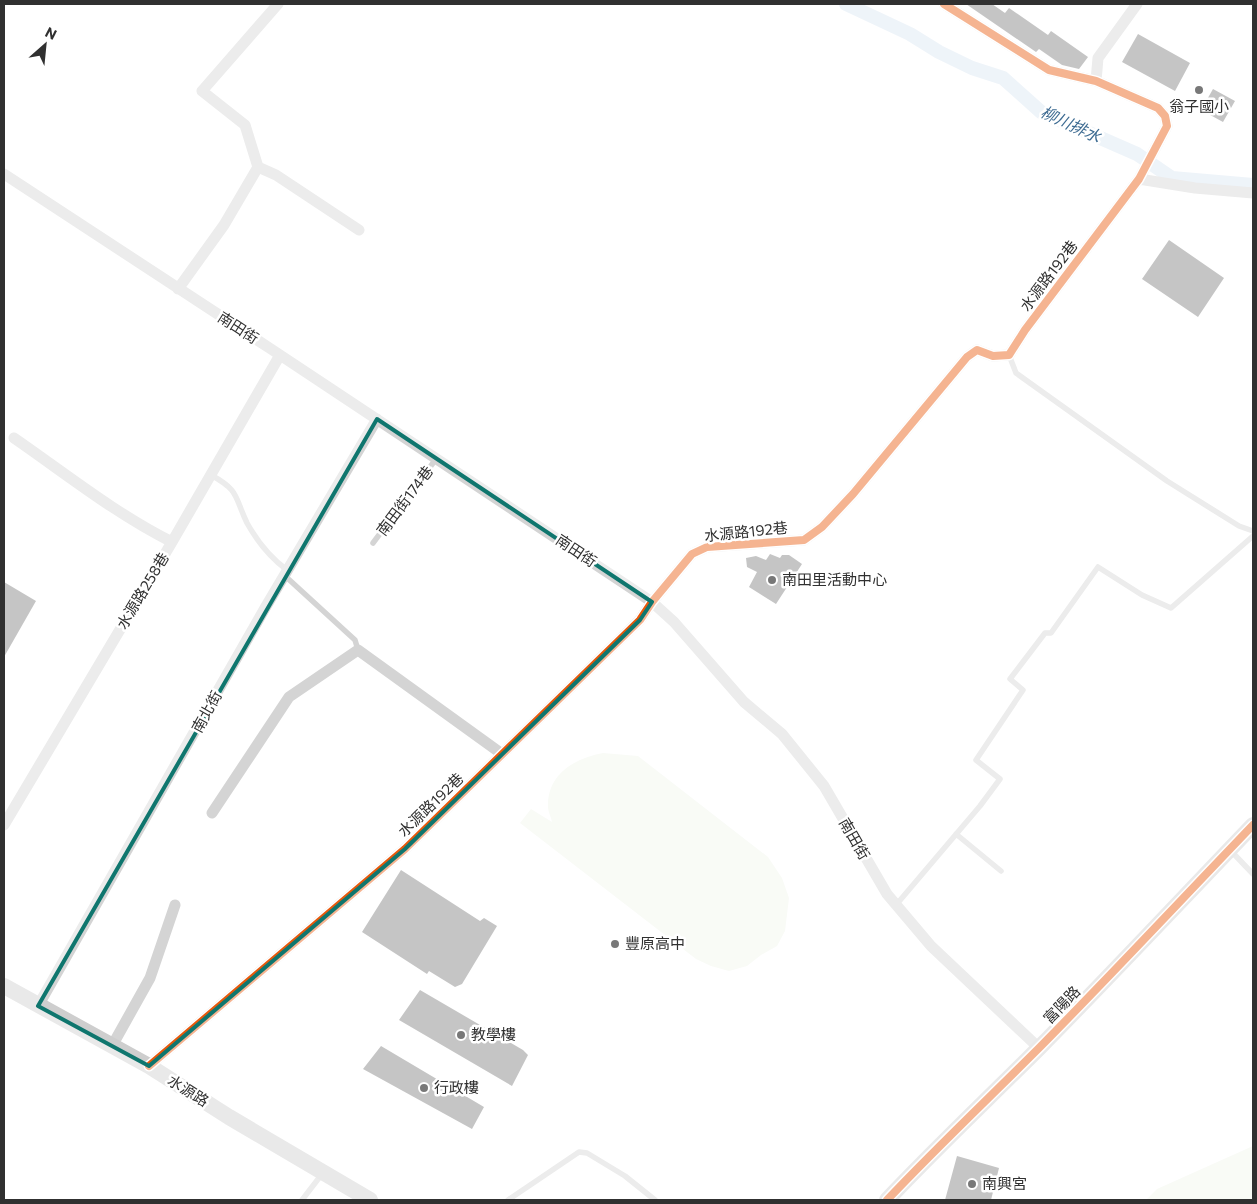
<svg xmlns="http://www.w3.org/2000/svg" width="1257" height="1204" font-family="Commissioner,'Noto Sans TC',sans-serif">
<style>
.green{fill:#f1f5ec}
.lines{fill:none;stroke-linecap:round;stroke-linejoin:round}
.canal{stroke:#dae6f2;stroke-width:14}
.building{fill:#7f7f7f}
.lane{stroke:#d4d4d4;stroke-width:5.5}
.street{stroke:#d4d4d4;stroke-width:11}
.secondary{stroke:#cecece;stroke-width:16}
.cycleway-casing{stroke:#fff;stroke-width:11}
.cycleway{stroke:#e8590c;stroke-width:8}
.marked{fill:none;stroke:#0f766e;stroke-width:4;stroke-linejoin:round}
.poi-dot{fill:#787878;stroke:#fff;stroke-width:2}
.labels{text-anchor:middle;stroke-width:5;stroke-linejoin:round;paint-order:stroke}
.poi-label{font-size:15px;fill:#303030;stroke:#fff;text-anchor:start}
.street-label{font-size:15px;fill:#303030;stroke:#fff}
.water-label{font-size:16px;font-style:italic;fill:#3d6b92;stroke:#fff}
</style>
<rect width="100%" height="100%" fill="#fff"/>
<path class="green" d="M603,753L638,756L768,857L782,878L789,898L785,931L777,946L761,955L747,966L729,971L711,966L696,959L520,823L531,809L552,822C551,817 548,811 548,807C547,774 575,758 603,753Z
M1253,1146V1200H1146L1157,1189Z"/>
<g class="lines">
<path class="canal" d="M846,4L910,34L939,52L972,68L1003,78L1041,112L1137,154L1172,178L1253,185"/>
</g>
<path class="building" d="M966,4H992L1005,13L1009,8L1048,35L1051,31L1088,57L1079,69L1062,65L1039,49L1036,52Z
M1138,34L1190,63L1175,91L1122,62Z
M1213,89L1235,101L1223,122L1201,110Z
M1169,240L1224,278L1198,317L1142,279Z
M770,554L780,558L782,555H789L802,564L776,604L749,587L757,572L747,567L746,558L756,556L766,560Z
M4,582L36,601L4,657Z
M401,870L480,921L484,918L497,926L462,984L455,987L429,971L427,974L362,932Z
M420,990L523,1050L528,1055L512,1086L399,1020Z
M381,1046L484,1107L472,1129L363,1069Z
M957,1156L999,1168L991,1200H945Z"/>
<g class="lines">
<path class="lane" d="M1009,355L1016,373L1167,481L1239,526L1253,531
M211,475C240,491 234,496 247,523C257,541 271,558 287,570
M373,543L436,459
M284,575L355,640L358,650
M956,834L1001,871
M1231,851L1253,874
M896,905L980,806L1000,779L976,760L1023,690L1010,679L1045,633H1051L1098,567L1142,595L1171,608L1253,536
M302,1200L322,1174
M508,1200L579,1152L587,1153L625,1176L655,1200"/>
<path class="street" d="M1096,81L1098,58L1137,4
M258,167L276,175L359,230
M4,174L271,349L652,602L674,622L744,702L782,734L824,786L887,894L931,946L1039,1048
M1139,179L1195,188L1253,193
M178,289L224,225L258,167L245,125L202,91L278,4
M14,438C66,474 116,514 172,542
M212,813L289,697L358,650L502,754
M4,825L172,542L280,355
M38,1006L265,608L377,419
M112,1046L150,978L175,905
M149,1066L405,849L640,620L652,602L692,554L707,547L804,540L822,527L853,494L967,357L977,350L993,356L1009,355L1025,330L1139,179L1167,126L1165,116L1158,108L1096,81L1049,70L944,4"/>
<path class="secondary" d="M4,986L149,1066L229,1117L370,1200
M887,1200C936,1148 989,1098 1040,1047C1112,974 1182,899 1253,825"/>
<defs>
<path id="cycleway" d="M149,1066L405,849L640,620L652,602L692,554L707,547L804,540L822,527L853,494L967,357L977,350L993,356L1009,355L1025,330L1139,179L1167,126L1165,116L1158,108L1096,81L1049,70L944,4
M887,1200C936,1148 989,1098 1040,1047C1112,974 1182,899 1253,825"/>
</defs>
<use href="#cycleway" class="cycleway-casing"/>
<use href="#cycleway" class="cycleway"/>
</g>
<path d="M0 0H1257V1204H0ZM377,419L652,602L640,620L405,849L149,1066L38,1006Z" fill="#fff" fill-opacity=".55" fill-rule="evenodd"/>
<path class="marked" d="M377,419L652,602L640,620L405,849L149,1066L38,1006Z"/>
<g class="poi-dot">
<circle cx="1199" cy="90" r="5"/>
<circle cx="772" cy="580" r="5"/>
<circle cx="615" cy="944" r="5"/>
<circle cx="461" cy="1035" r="5"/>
<circle cx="424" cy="1088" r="5"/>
<circle cx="972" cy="1184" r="5"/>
</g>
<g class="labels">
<g class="poi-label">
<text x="1199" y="112" text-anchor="middle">翁子國小</text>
<text x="782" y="585">南田里活動中心</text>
<text x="625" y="949">豐原高中</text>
<text x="471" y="1040">教學樓</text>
<text x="434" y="1093">行政樓</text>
<text x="982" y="1189">南興宮</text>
</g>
<g class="street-label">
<text transform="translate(1049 276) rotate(-53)" y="5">水源路192巷</text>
<text transform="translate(238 328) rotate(33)" y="5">南田街</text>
<text transform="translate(405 501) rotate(-53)" y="5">南田街174巷</text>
<text transform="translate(746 532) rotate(-6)" y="5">水源路192巷</text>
<text transform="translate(576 551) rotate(34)" y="5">南田街</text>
<text transform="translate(143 591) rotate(-59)" y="5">水源路258巷</text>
<text transform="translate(207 712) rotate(-61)" y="5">南北街</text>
<text transform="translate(431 805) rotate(-44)" y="5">水源路192巷</text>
<text transform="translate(854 839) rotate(60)" y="5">南田街</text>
<text transform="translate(1062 1005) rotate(-46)" y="5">富陽路</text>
<text transform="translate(188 1091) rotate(32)" y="5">水源路</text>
</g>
<g class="water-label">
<text transform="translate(1071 124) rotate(25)" y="6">柳川排水</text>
</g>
</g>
<rect width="1257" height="1204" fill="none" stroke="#303030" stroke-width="10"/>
<g transform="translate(45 45) rotate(27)" stroke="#ffffff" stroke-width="4" paint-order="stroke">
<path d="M0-4L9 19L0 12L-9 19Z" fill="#303030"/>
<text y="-8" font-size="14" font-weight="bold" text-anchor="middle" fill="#303030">N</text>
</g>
</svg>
